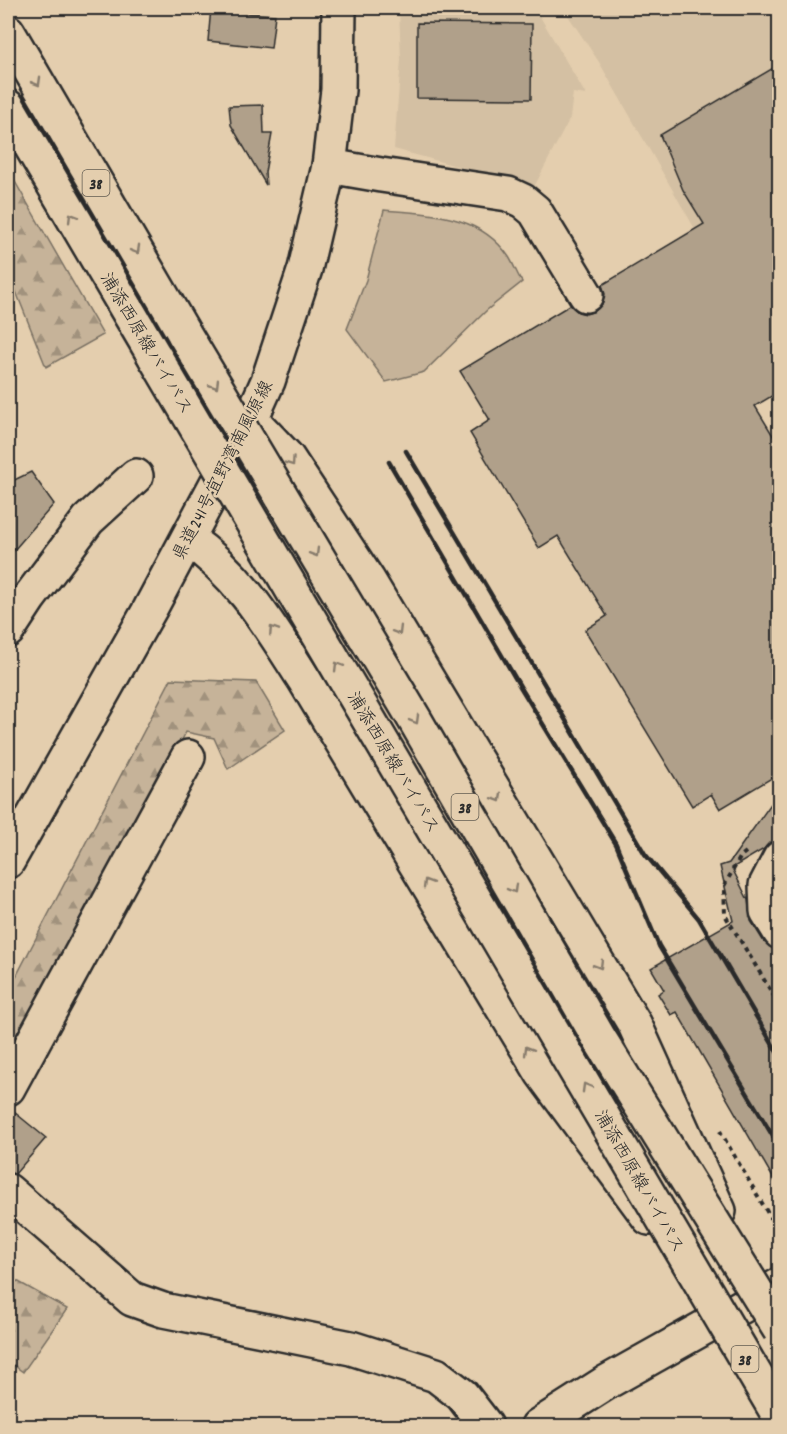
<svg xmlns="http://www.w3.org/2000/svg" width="787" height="1434" font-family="Dekko,'Klee One',sans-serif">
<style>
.built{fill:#d4c0a3}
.green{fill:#c6b399;stroke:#786f62;stroke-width:1.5}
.forest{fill:url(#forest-firs);stroke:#786f62;stroke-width:1.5}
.building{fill:#b0a08a;stroke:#2b2b2b;stroke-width:1.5}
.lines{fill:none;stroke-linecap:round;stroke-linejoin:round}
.minor-casing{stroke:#2b2b2b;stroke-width:38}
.major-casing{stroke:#2b2b2b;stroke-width:38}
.path{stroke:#2b2b2b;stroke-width:4;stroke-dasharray:4.5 4.5;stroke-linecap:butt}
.minor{stroke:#e4ceae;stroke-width:33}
.major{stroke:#e4ceae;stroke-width:33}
.rail{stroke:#2b2b2b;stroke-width:4.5}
.major-bridge-casing{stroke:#2b2b2b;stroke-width:38;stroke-linecap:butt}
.major-bridge{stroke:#e4ceae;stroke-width:33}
.oneway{stroke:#887c6c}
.labels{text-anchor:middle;stroke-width:5;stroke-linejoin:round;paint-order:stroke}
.shield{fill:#e4ceae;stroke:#625c52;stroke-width:1.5}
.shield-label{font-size:16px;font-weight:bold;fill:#2b2b2b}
.street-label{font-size:18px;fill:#2b2b2b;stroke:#e4ceae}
</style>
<defs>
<pattern id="forest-firs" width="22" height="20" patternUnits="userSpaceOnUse" patternTransform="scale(1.5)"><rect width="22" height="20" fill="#c6b399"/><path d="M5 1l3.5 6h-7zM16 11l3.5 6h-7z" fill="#a1927d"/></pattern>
</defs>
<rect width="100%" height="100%" fill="#e4ceae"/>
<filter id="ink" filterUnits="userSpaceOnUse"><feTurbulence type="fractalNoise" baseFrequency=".0167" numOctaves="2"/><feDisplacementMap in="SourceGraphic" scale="12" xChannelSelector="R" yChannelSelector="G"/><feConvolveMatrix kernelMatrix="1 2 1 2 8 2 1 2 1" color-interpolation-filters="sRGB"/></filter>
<g filter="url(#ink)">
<path class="built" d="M399,8H535L586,95L573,93L570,118L534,187L394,149L401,60Z
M563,8H779V375L599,62Z"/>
<path class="green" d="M384,210C430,214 480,214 509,257C514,265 517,274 522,282L487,310L424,372L386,382L347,329L366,280Z"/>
<path class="forest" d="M10,173L103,335L46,367L15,289L8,293V176Z
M171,679L256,682L285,730L228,769L214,738L186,732L8,1080V992Z
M8,1276L67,1309L23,1372L8,1361Z"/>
<path class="building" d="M211,8H247V13L275,15L271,48L208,41Z
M417,23L532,24L531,99L417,98Z
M780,64V391L755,406L780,447V773L720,809L711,794L692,806L585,630L607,616L558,536L539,548L470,433L490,420L460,371L570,305L578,312L586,314L595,311L603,303L605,294L602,285L704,224L683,190L660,135Z
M263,105L264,134H272L265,172L266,185L231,125L229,106Z
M31,472L54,504L8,557V483Z
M780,791V839L770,842L764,849L732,868L748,900L751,921L764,942L775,950L780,957V1190L677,1012L671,1015L658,994L664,990L651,968L733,921L720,866L729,863Z
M8,1107L46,1138L15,1174L8,1173Z"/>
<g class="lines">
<defs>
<path id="minor" d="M329,166L381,175L508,194L523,201L535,211L586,295
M8,630L29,598L88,520L136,476
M780,858L766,885L767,911L780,932
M8,1088L188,757
M8,1191L132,1299L163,1310L351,1348L436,1375L462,1395L486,1426"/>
<path id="major" d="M8,32L185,335
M8,107L155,357
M251,419L287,457L368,580L635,1025L719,1211
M188,539C242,577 269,625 304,679L542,1073L649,1218
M8,861L150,609L251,419L268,381L305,269L329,166L338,90L339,8
M538,1426L607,1382L780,1285"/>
</defs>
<use href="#minor" class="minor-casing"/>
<use href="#major" class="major-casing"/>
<path class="path" d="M746,852L741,856L724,886L725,915L780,1006
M720,1131L780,1234"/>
<use href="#minor" class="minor"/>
<use href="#major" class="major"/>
<path class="rail" d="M406,451L645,854L699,919L780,1057
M389,462L521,688L616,844L659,946L780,1148"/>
<defs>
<path id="major-bridge" d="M185,335L415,720L599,1038L780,1330
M155,357L780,1417"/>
</defs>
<use href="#major-bridge" class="major-bridge-casing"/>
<use href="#major-bridge" class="major-bridge"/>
</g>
<defs><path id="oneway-chevron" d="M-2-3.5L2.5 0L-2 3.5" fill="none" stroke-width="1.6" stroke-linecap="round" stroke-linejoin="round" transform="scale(1.5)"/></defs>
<g class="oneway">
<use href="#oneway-chevron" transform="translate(37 82) rotate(60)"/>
<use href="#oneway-chevron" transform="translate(72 217) rotate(-121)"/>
<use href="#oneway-chevron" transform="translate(136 250) rotate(60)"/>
<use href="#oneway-chevron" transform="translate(215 385) rotate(59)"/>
<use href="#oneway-chevron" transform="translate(291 462) rotate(55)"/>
<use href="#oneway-chevron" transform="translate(315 553) rotate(59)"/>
<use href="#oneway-chevron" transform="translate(273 630) rotate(-123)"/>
<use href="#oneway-chevron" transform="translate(398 631) rotate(59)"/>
<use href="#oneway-chevron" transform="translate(338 666) rotate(-121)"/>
<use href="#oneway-chevron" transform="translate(415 720) rotate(60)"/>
<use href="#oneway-chevron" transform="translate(498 798) rotate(59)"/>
<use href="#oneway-chevron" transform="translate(427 883) rotate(-121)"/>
<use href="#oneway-chevron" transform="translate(513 889) rotate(60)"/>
<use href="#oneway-chevron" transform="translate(599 965) rotate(59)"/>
<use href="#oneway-chevron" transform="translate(528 1050) rotate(-121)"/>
<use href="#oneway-chevron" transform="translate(586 1087) rotate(-120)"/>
</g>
</g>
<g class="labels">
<g class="shield">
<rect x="82.5" y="170" width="27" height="26" rx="4.5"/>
<rect x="451.5" y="794" width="27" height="26" rx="4.5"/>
<rect x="731.5" y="1346" width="27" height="26" rx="4.5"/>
</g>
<g class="shield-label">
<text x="96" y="189">38</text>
<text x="465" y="813">38</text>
<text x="745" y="1365">38</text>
</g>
<g class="street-label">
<text transform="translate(147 343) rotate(59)" y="6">浦添西原線バイパス</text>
<text transform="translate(222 470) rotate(-63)" y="6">県道241号宜野湾南風原線</text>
<text transform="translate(394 762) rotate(59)" y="6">浦添西原線バイパス</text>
<text transform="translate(640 1181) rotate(60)" y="6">浦添西原線バイパス</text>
</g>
</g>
<rect width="787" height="1434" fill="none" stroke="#e4ceae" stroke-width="30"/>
<rect x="15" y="15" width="757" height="1404" fill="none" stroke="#2b2b2b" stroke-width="2" filter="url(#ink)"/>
</svg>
